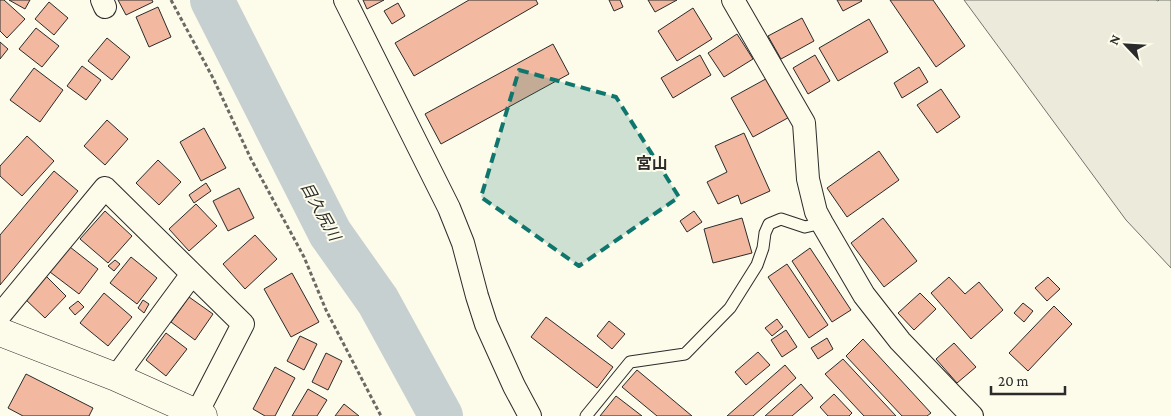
<svg xmlns="http://www.w3.org/2000/svg" width="1171" height="416" font-family="'Crimson Pro','Noto Sans JP',serif">
<style>
.parking{fill:#eceadb;stroke:#74746e}
.lines{fill:none;stroke-linecap:round;stroke-linejoin:round}
.river{stroke:#c7d0d0;stroke-width:44}
.building{fill:#f2b8a0;stroke:#2b2b2b}
.service-casing{stroke:#2b2b2b;stroke-width:13}
.minor-casing{stroke:#2b2b2b;stroke-width:24}
.tertiary-casing{stroke:#2b2b2b;stroke-width:29}
.path{stroke:#6a6964;stroke-width:3;stroke-dasharray:4 2.5;stroke-linecap:butt}
.service{stroke:#fdfbea;stroke-width:11}
.minor{stroke:#fdfbea;stroke-width:22}
.tertiary{stroke:#fdfbea;stroke-width:28}
.marked{fill:#0f766e;fill-opacity:0.2;stroke:#0f766e;stroke-width:4;stroke-dasharray:10 6;stroke-linejoin:round}
.labels{text-anchor:middle;stroke-width:4;stroke-linejoin:round;paint-order:stroke}
.neighbourhood-label{font-size:16px;font-weight:bold;fill:#2b2b2b;stroke:#fdfbea}
.water-label{font-size:16px;font-style:italic;fill:#2b2b2b;stroke:#fdfbea}
</style>
<rect width="100%" height="100%" fill="#fdfbea"/>
<path class="parking" d="M964,0H1156L1158,1L1159,0H1171V268L1126,220Z"/>
<g class="lines">
<path class="river" d="M212,0L330,233L378,301L441,416"/>
</g>
<path class="building" d="M0,0H4L25,19L7,38L0,31Z
M9,0H30L25,9Z
M118,0H152L153,2L126,15Z
M363,0H384L367,9Z
M469,0H536L538,4L414,76L395,43Z
M609,0H620L623,7L614,11Z
M648,0H677L655,12Z
M837,0H861L862,1L843,11Z
M890,0H933L965,46L936,67Z
M49,2L68,18L54,35L35,19Z
M398,3L405,16L392,24L384,11Z
M158,7L171,37L149,47L136,17Z
M693,8L712,39L677,61L658,31Z
M802,18L814,41L781,59L768,36Z
M869,19L888,52L838,81L819,48Z
M36,28L59,46L42,67L19,49Z
M737,34L753,59L724,77L708,53Z
M107,38L130,57L112,80L88,61Z
M0,42L8,49L0,59Z
M553,44L569,74L441,144L425,114Z
M700,55L711,75L673,98L661,78Z
M815,55L830,81L808,94L793,68Z
M82,66L101,80L86,100L67,86Z
M919,67L928,82L902,98L894,83Z
M34,68L63,90L40,122L10,100Z
M773,75L795,114L753,137L731,98Z
M941,89L960,117L937,133L917,105Z
M107,120L128,139L105,165L84,146Z
M204,128L226,168L201,181L180,142Z
M744,133L770,191L741,204L738,195L718,204L707,182L727,172L715,146Z
M27,136L54,161L22,196L0,176V166Z
M879,151L899,180L847,217L827,188Z
M158,160L181,182L159,205L136,183Z
M54,171L78,191L0,285V235Z
M206,183L211,191L194,203L189,195Z
M239,188L254,218L228,231L213,201Z
M196,204L217,226L189,251L169,229Z
M105,211L132,236L108,263L80,239Z
M694,211L702,222L687,232L680,221Z
M742,218L752,253L713,263L704,229Z
M883,218L917,261L884,287L851,243Z
M255,235L277,259L245,289L223,264Z
M70,247L98,269L79,294L50,272Z
M810,248L851,310L832,322L792,261Z
M131,257L157,278L137,304L110,283Z
M115,260L120,264L114,271L108,266Z
M787,264L828,325L809,338L768,277Z
M292,273L319,322L291,337L264,289Z
M46,276L66,296L45,318L24,298Z
M949,277L965,294L979,282L1003,310L971,339L931,293Z
M1048,277L1060,289L1047,301L1035,288Z
M104,293L132,317L108,346L80,323Z
M920,293L936,309L914,330L898,313Z
M189,297L213,314L195,340L171,322Z
M143,300L149,304L144,313L138,308Z
M78,301L84,307L75,315L69,308Z
M1023,303L1033,311L1024,322L1014,313Z
M1054,306L1072,324L1028,371L1009,353Z
M546,317L613,367L597,388L531,337Z
M777,319L783,327L772,336L765,328Z
M609,321L625,334L612,349L597,336Z
M786,330L797,347L782,357L771,340Z
M166,333L187,349L166,376L146,360Z
M300,336L317,344L304,370L287,361Z
M827,338L833,349L818,359L811,348Z
M863,339L931,413L927,416H902L846,356Z
M954,343L976,367L957,383L936,359Z
M758,352L770,365L746,385L735,372Z
M326,353L342,361L328,390L312,382Z
M843,359L896,416H864L825,374Z
M785,365L796,378L753,416H727Z
M275,367L295,378L275,416H265L253,409Z
M637,370L692,416H657L622,387Z
M26,374L93,408L89,416H23L8,408Z
M801,384L813,398L792,416H765Z
M308,389L327,400L317,416H292Z
M834,394L852,413L849,416H828L820,407Z
M616,396L642,416H600Z
M344,404L359,416H335Z"/>
<g class="lines">
<defs>
<path id="service" d="M586,416L630,362L685,354L730,308L757,265L763,248L765,233L769,224L781,219L805,227L822,223"/>
<path id="minor" d="M102,0L105,7
M345,0L449,208L463,243L477,296L486,324L514,386L530,416
M733,0L804,123L808,179L816,212L822,223L864,295L900,341L972,416
M0,315L105,188L243,324L197,413
M116,377L192,274"/>
<path id="tertiary" d="M0,332L116,377L203,416"/>
</defs>
<use href="#service" class="service-casing"/>
<use href="#minor" class="minor-casing"/>
<use href="#tertiary" class="tertiary-casing"/>
<path class="path" d="M171,0L213,78L251,159L304,257L326,310L381,416"/>
<use href="#service" class="service"/>
<use href="#minor" class="minor"/>
<use href="#tertiary" class="tertiary"/>
</g>
<path class="marked" d="M519,70L616,97L679,197L579,266L481,197Z"/>
<g class="labels">
<g class="neighbourhood-label">
<text x="652" y="169">宮山</text>
</g>
<g class="water-label">
<text transform="translate(321 211) rotate(61)" y="6">目久尻川</text>
</g>
</g>
<g transform="translate(1126 45) rotate(295)" stroke="#fdfbea" stroke-width="4" paint-order="stroke">
<path d="M0-4L9 19L0 12L-9 19Z" fill="#2b2b2b"/>
<text y="-8" font-size="14" font-weight="bold" text-anchor="middle" fill="#2b2b2b">N</text>
</g>
<path d="M991 386v8h74v-8" fill="none" stroke="#2b2b2b" stroke-width="2.5"/>
<text x="998" y="386" font-size="15" fill="#2b2b2b" stroke="#fdfbea" stroke-width="4" paint-order="stroke">20 m</text>
</svg>
